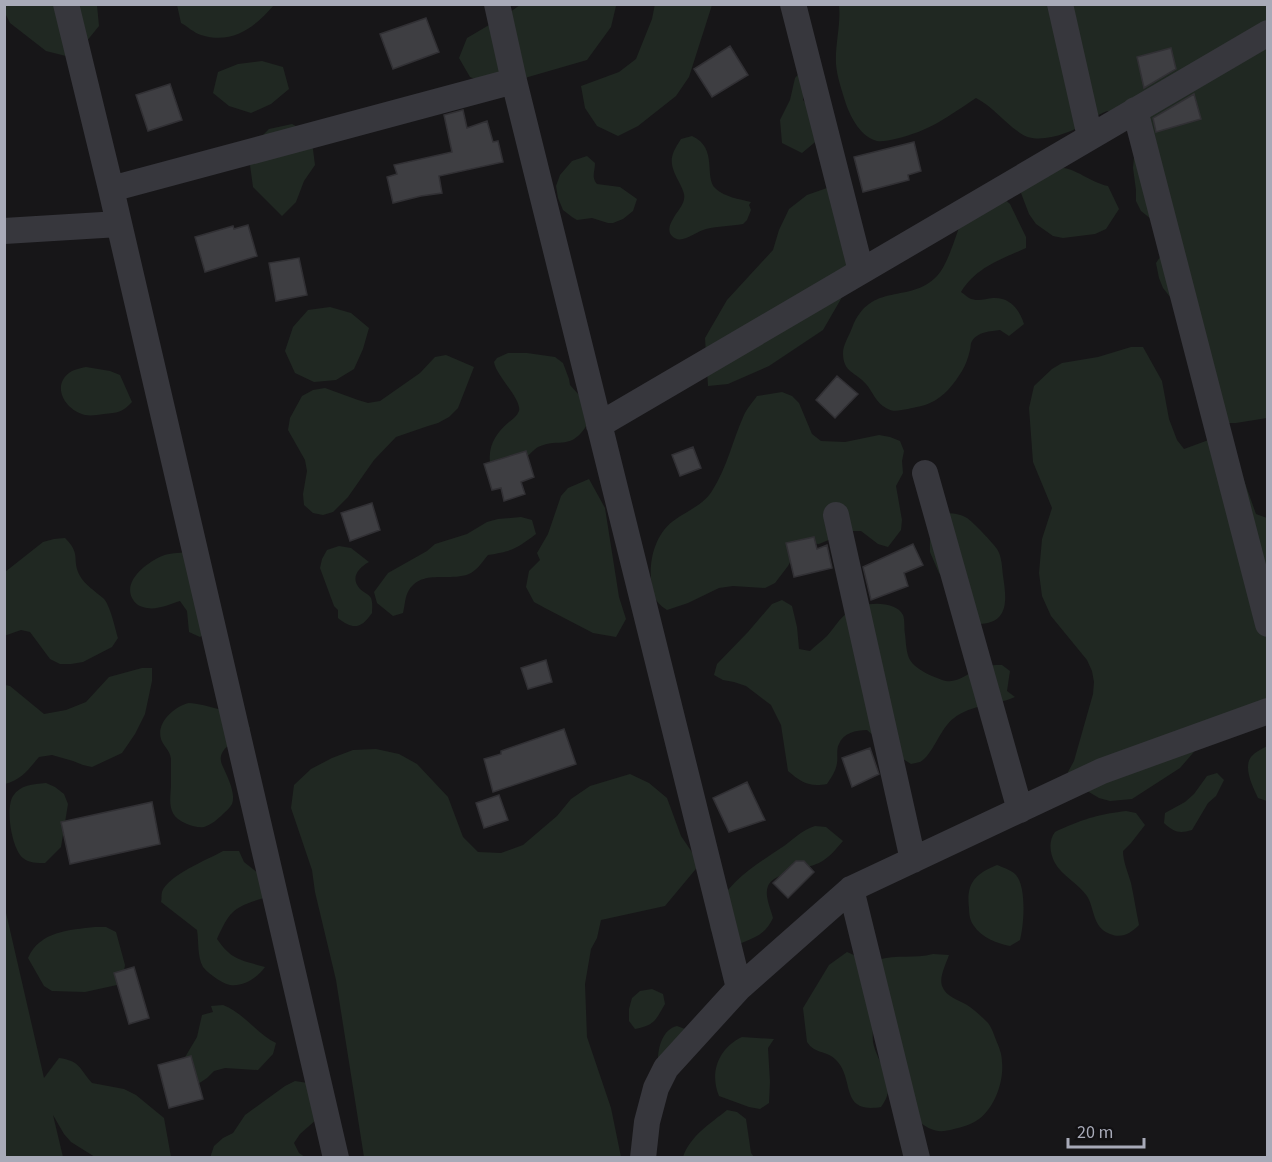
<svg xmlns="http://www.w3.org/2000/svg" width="1272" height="1162" font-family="'Source Sans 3',sans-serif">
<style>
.green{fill:#202822}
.building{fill:#3e3e42;stroke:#313034;stroke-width:1.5}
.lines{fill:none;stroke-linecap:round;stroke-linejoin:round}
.minor{stroke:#37373d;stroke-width:26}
</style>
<rect width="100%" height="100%" fill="#171618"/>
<path class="green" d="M655,4L712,5L689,77L676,96L638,126L618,136L597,126L585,108L581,86L619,72L636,59L652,19Z
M4,5H97L99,26L86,42L66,56L46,51L10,23L5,13Z
M177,5V4L274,5C255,27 233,45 201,35C194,33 187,26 181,23Z
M520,5H616V6L611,27L587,60L511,82L489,85L470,77L459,58L467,38L506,15Z
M839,5H1267V418L1236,423H1224L1204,410L1197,401L1185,316L1163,288L1159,278L1156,263L1162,254L1151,219L1141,211L1136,201V190L1133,168L1135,146L1139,134L1117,115L1107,111C1099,114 1094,118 1087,123C1070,133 1037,146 1020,133C1004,122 993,107 976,98C947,117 930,131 895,139C890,140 882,142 877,141C861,137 851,118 846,104C842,91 837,77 836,64C835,44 841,25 839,5Z
M262,61L283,67L289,89L271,104L251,113L229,106L213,93L218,72L238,64Z
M809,63L803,100L818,116L820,138L802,153L782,143L780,120L790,100L795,78Z
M292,124L311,134L315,165L304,181L296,202L282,216L253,187L250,165L254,144L269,129Z
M692,136C719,148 703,178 716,189C725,197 739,199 751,202L749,205L751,210L747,220L743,224C731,226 718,226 706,229C696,231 681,246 672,236C667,231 670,224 673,219C677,211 686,204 684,194C683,190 681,186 679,182C669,163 669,157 681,139Z
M587,156L595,163C595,172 591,177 597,184L620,187L637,199L633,211L623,219L613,223H608L592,218L577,220L572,217L563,210L558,198L556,186L560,175L572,161Z
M1057,167C1077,168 1089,182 1108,186L1119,209L1106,229L1095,234L1063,238L1053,236L1036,224L1029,214L1021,193L1027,182Z
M827,188L849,204L845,292L823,330L769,366L728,384L708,386L705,338L727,300L773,250L779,230L789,209L807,195Z
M1001,196L1010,204L1026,237V248C1002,259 976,267 961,292C964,294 966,296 969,298C977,302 985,299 993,298C1010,297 1019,309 1024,324L1009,336L1000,330C991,331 977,332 972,341C970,344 971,347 970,350C968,358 966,364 962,371C954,384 944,397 930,403C924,406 915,407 908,409C900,410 894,413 886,408C876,403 873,392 866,384C856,372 843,373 843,353C843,345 849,336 852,328C871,280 910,305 937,276C949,263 957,231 964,214Z
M330,307L351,313L369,328L363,349L354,369L336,380L314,382L295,373L285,351L293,327L308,310Z
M1131,347H1143L1162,381L1169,419L1177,440L1184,449L1214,438L1241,472L1256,514L1267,518V702L1199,746L1180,768L1132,799L1110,801L1099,798L1072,782L1068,772L1074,761L1093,694L1094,682L1092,671L1087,660L1051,616L1042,596L1039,573L1042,539L1052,508L1033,462L1029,408L1034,386L1052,369L1062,363L1098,357Z
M508,353H527L555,357L563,363L569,379L570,385L579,395L588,423C571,452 560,437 538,447C533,450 529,456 523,459C515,463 503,464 494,465L490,462C488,445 497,432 509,422C513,419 517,416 519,411C522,399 496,376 494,362L497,358Z
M446,355L474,367L458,408L449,417L438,423L428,426L396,437L374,460L348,497L333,512L323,515L313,513L304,505L303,494L307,471L305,460L288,430L290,418L302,396L313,390L325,388L358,400L368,403L380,401L420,373L435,357Z
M86,367L110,371L120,375L132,402C123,412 117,413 104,414C97,415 91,416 85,415C64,410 50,384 72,371C76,369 81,368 86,367Z
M782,392L792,396L799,403L812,434L821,441L845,442L879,435L890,437L900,441L904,451L902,461L903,473L896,486L902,520L901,530L888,547L878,544L861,531H850L819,544L809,543L799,546L788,566L775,583L765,588L733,586L719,588L688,603L667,610C653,601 653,594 651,579C649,557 657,531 676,519C689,510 704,504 712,491C727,468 733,439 744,415C747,408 753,402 757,396Z
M589,479L605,508L619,597L626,619L616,637L593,633L545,608L534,602L526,587L529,571L540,560L537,553L548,534L561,496L568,488Z
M944,513C952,513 961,514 967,518C973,522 993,543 997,549C1002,557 1002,567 1003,576C1007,601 1009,624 977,624L954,588L939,573L930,552V530Z
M521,517L532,520L536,534C516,549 513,551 488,555C483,561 478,569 471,573C452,583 423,568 409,590C405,596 405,605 403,613L393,616L377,603L374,592L388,573L427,551L435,544L467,534L487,522L498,519Z
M65,538C82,555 71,559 80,576C85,585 95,591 103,598C110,604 115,628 118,638L112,647L83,662L71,664H60L50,659L30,632L21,630L4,636L5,572L43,542L54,539Z
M339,546L351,548L369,562C358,568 350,578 360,589C364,593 369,594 371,598C373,603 372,609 372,613C361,629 353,630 338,618V610L334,606L320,568L322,559L327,550Z
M186,552L209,631L200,637L189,632L187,611L180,601C170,604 158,610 147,608C140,607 135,604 132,598C123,580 148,562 162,556C169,553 179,553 186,552Z
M782,600L792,606L797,627L799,649L810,651C815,646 822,641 827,636C834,628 840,618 848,612C860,602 895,599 903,615C905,620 904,629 905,634C906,642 906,653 910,660C916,670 935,678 946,681C958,683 969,673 979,668C987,665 994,665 1002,665L1010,671L1007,691L1015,697C995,706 972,704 954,718C940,728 933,755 920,762C917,763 914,763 911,764L892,752L867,730C856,730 843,733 839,744C836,749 838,757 837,763C836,771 831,778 827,784C809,787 802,783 788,771L781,725L771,705L746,686L734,682L723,680L714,675L717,664L748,632L772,604Z
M142,668H152V681L145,714L135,734L122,753L92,767L83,765L73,761L52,755L39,757C28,770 21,780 5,784V685L10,686L44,714L66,710L86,702L109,677Z
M189,703C204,704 244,714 250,728L248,733C239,739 224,745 221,756C220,761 222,765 224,769C228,778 236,794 232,804C230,808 226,811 223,814C218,819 211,825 204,827C199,828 192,826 187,824C167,816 170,803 171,786C171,777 171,768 171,759C170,750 163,746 161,739C156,722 175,706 189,703Z
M1267,746V801L1258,798C1253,787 1243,768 1251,757C1255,752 1262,749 1267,746Z
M376,749L399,754L417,764L448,797L463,837L478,852L501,853L523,845L557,816L571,799L590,786L630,774L649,783L667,798L681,836L700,864L665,906L601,920L597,938L591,949L585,984L587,1037L611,1108L621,1157H364L336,980L315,892L312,870L291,808L294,785L311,769L332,758L353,750Z
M1217,773L1224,780L1216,796L1208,803L1192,830C1179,834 1174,832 1164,823L1165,813L1185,802L1194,794L1207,776Z
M46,783L55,787L64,794L68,804L61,847L45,863C37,863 29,863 23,858C12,849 5,809 13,796C20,785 33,784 46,783Z
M1126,811L1136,813L1145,825L1131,843L1123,851C1123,862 1128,872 1131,883C1134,897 1136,911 1139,925C1131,933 1122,939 1110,934C1092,927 1095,909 1087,896C1079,884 1061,875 1055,863C1050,854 1048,841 1055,832C1058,830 1064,828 1068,826C1090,817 1102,814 1126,811Z
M815,826L826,827L843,841C836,849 829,858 819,863C806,869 773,873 768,886C764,896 771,909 773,918C765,935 755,937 739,944C730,942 715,940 711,930C709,923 711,918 714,912C728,881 757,864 784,846C795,838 802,830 815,826Z
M223,851H239L244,862L263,877L264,898C234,907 230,910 217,939C232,961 242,960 265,967C258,977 244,987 230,985C225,984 221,981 217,979C212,975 207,972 203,967C197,956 199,942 197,930L161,902C162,899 161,895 162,892C168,875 207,860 223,851Z
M997,865C1002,867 1011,870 1015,874C1027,885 1024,925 1020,940L1010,946C998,944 981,937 974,926C970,921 969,914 969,908C966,883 975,874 997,865Z
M4,904L44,1078L59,1058C80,1061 79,1068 92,1083L124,1089L136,1095L164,1118L171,1157H95L71,1142L64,1134L53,1115L63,1157H5Z
M95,927H106L116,932L125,965L123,977L117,985L85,992L52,991L44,986L28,958C40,931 69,930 95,927Z
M847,952C849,953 853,954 855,956C858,960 873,1003 874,1009C874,1020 872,1031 873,1042C878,1067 900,1081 881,1107C838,1114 856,1078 835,1059C829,1053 821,1053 814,1049C811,1047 809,1045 807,1042L803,1008L829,965Z
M933,954L949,955C946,964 939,977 942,986C946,997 959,1000 967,1005C973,1009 980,1015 985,1020C991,1025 993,1032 996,1040C999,1047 1002,1054 1002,1062C1004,1081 995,1107 979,1119C971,1125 962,1127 954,1129C937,1134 929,1130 916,1119L878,960C896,954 915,959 933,954Z
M652,989L663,994L665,1004C655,1021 655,1025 635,1029L629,1021V1009L632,998L640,991Z
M223,1005C244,1013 256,1033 276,1043L273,1054L258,1070L225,1068L214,1071L207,1078L198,1084L181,1064L197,1037L202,1015L213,1012L211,1006Z
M677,1026L685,1029L658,1060C658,1047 663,1029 677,1026Z
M742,1037L774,1039L768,1048L770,1082L769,1103L760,1109L749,1107L719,1096C709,1072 719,1048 742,1037Z
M295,1081L308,1083L317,1119L300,1134L294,1143L299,1153L305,1157L210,1158L214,1146L223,1138L233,1133L245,1115L285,1086Z
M727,1110L737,1112L746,1119L751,1153L754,1157H683C690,1136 711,1123 727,1110Z"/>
<path class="building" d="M426,18L439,52L393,69L380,34Z
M730,46L748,75L712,97L694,69Z
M1171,48L1176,69L1144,88L1137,57Z
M170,84L182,120L148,131L136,95Z
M1194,94L1201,119L1156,132L1153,118Z
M463,110L467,128L487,121L493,142L498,141L503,162L439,176L442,193L421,196L393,203L387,177L397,174L394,165L452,152L444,115Z
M914,142L921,171L908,175L909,180L863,192L854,157Z
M248,225L257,256L205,272L195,237L233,226L234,229Z
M299,258L307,295L276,301L269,263Z
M837,376L858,394L835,418L816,400Z
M693,447L701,468L680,476L672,455Z
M526,451L534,477L521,482L525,494L504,501L501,488L492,490L484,464Z
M372,503L380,530L350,541L341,513Z
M814,537L817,549L827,545L832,568L794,577L786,543Z
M913,544L923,565L904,573L908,586L871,600L863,567Z
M546,660L552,682L528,689L521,668Z
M564,729L576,764L493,792L484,759L501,754V751Z
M870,748L879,774L852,787L842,758Z
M747,782L765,820L729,832L713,798Z
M499,795L508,820L484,828L476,803Z
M152,802L160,844L70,864L61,822Z
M796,861H804L814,872L788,898L773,883Z
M134,967L149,1018L129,1024L114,973Z
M191,1056L203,1099L169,1108L158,1065Z"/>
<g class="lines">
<path class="minor" d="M66,4L111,189L336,1158
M497,4L514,81L739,988
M793,4L861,271
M1060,4L1090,137
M1135,110L1268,624
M111,189L514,81
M4,231L119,224
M599,425L1268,33
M925,473L1020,810
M836,515L913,860
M851,889L917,1158
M643,1158L647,1122L656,1088L666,1068L739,988L851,889L1102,771L1268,711"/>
</g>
<rect width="1272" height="1162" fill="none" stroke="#a8aab8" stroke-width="12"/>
<path d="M1068 1138v9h76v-9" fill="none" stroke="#a8aab8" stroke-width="3"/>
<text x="1077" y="1138" font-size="18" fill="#a8aab8" stroke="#121113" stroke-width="4.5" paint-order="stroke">20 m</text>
</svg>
